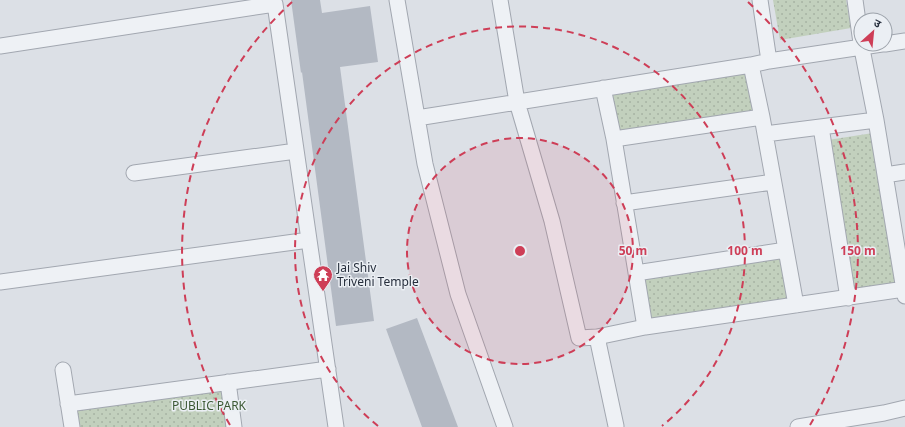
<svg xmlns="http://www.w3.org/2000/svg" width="905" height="427" font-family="'Noto Sans','Noto Sans Devanagari',sans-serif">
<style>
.grass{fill:url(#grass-dots)}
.building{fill:#b3b9c3}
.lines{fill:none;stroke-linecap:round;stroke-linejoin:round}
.minor-casing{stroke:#a2a7b0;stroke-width:17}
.minor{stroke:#eef1f5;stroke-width:15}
.ring{fill:none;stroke:#ce3e57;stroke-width:2;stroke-dasharray:7 5}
.labels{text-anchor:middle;stroke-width:3;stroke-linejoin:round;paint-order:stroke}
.poi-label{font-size:12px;fill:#262e3c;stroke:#ebeff4;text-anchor:start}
.park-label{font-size:12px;fill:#3b5833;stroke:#ebeff4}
.centre{fill:#ce3e57;stroke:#ebeff4;stroke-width:2}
.ring-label{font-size:12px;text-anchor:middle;font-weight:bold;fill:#ce3e57;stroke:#ebeff4;stroke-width:3;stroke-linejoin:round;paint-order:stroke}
</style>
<defs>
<pattern id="grass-dots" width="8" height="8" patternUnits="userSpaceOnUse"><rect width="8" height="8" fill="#c2d0bd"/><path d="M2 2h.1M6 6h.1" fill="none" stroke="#a7b3a3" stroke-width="1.8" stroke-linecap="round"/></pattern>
</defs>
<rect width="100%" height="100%" fill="#dce0e6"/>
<path class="grass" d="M773,0H846L851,28L780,40Z
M747,62L755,113L618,134L610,83Z
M873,133L897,286L853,293L828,140Z
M781,256L788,301L648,322L641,277Z
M228,382L234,427H72L68,404Z"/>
<path class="building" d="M291,0H320L322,13L370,6L378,62L340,67L374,321L336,326L302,72L301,73Z
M417,318L434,363L458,427H422L386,329Z"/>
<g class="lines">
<defs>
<path id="minor" d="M397,0L425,164L458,294L505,427
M500,0L517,102L552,221L579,338L597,337L616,426
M760,0L769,61
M855,0L861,43
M861,44L876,120L905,296
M885,44L905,41
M0,46L275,4L336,427
M751,65L762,117L796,305
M603,88L614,139L645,327
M417,118L751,65L769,61L882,44
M821,127L848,298
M765,134L876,120
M614,139L762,117
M134,173L296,151
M885,175L905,172
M624,203L773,182
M636,273L786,250
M0,282L309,240
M597,337L645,327L905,289
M63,370L72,427
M228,382L234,427
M68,404L328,369
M798,427L884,413L905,408"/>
</defs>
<use href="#minor" class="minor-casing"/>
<use href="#minor" class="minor"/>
</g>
<circle cx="520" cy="251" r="113" fill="#ce3e57" fill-opacity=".12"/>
<g class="ring">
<circle cx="520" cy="251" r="113"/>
<path d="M378 426A225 225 0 1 1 662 426"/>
<path d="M230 425A338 338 0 0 1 292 2M748 2A338 338 0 0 1 810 425"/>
</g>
<defs>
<symbol id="temple-pin" viewBox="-11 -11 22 30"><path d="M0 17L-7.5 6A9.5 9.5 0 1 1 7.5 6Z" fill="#ce3e57" stroke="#ebeff4"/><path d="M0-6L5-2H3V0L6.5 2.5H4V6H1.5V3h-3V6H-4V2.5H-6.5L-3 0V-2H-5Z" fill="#fff"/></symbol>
</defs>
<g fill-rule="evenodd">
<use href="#temple-pin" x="312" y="264" width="22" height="30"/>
</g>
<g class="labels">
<g class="poi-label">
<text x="337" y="272">Jai Shiv<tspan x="337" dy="14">Triveni Temple</tspan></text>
</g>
<g class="park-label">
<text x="209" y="410">PUBLIC PARK</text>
</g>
</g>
<circle cx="520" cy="251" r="6" class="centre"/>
<g class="ring-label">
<text x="633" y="255">50 m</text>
<text x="745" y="255">100 m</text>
<text x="858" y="255">150 m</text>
</g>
<g transform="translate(873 32) rotate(27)"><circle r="19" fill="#ebeff4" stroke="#9ca2aa"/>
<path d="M0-3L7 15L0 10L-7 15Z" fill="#ce3e57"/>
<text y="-6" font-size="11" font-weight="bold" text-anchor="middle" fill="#262e3c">उ</text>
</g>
</svg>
